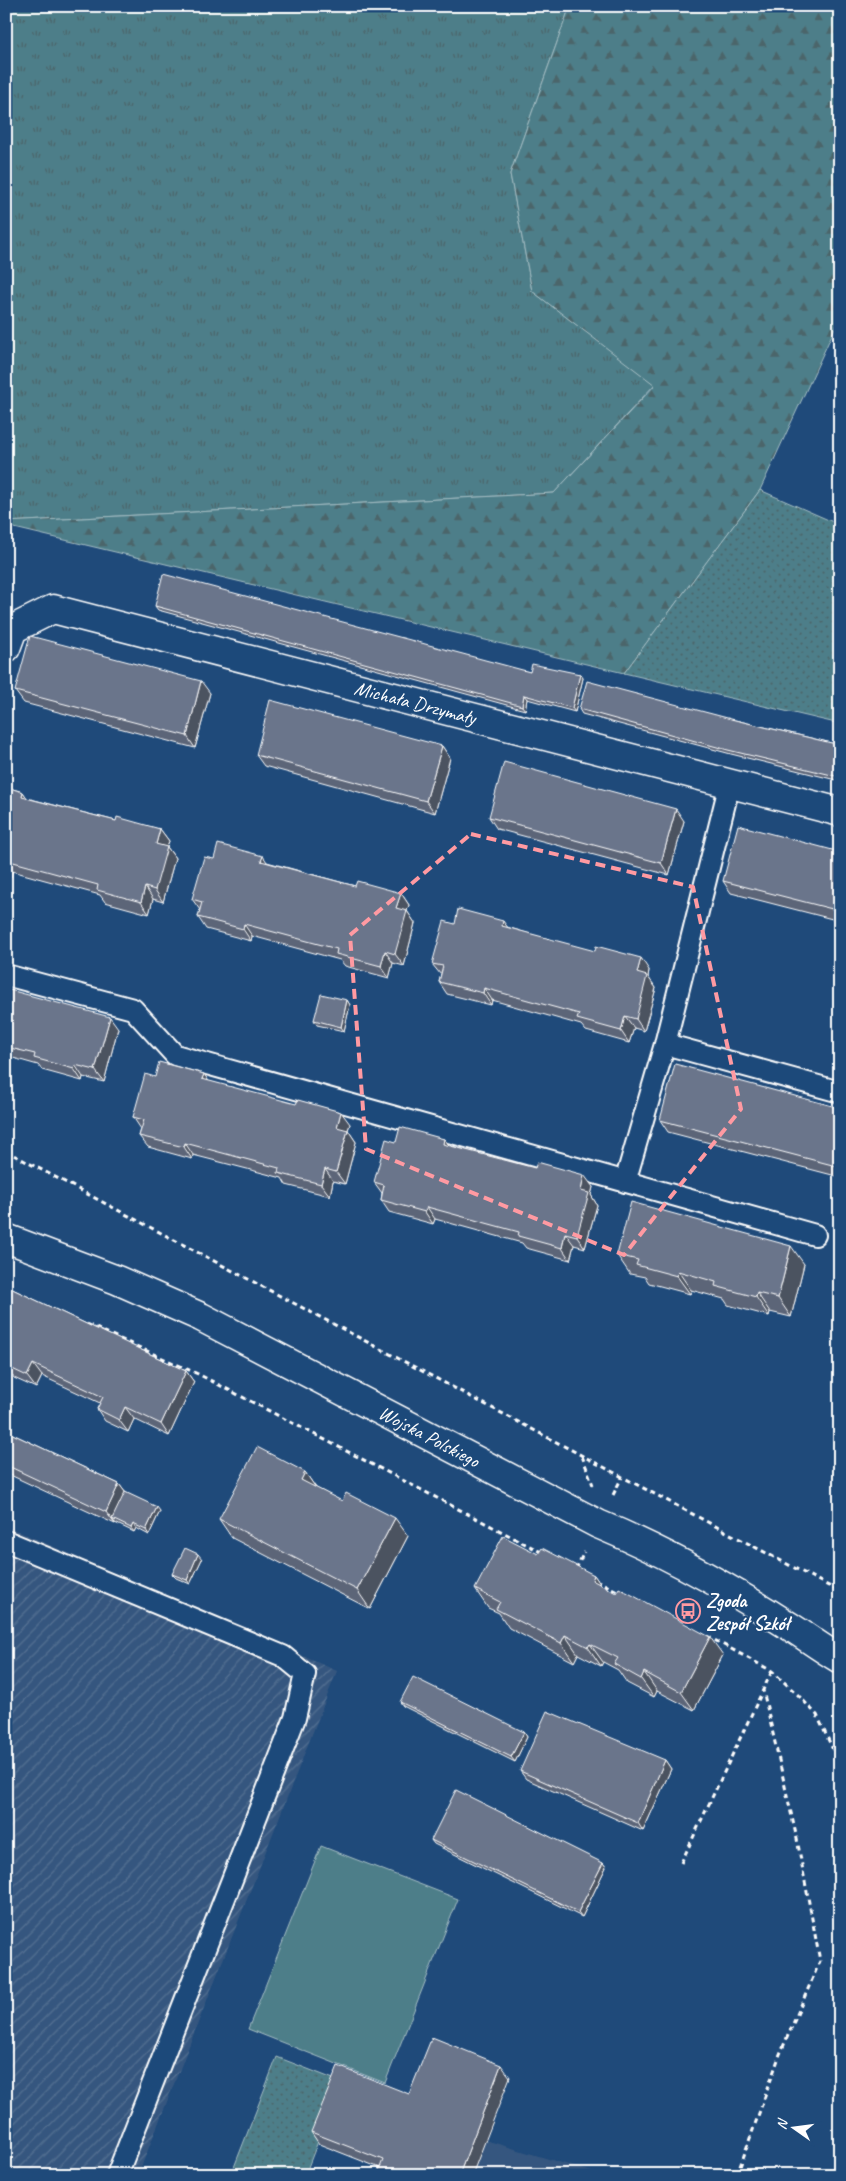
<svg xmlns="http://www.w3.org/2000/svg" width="846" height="2181" font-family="Caveat,sans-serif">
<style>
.built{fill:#36577f}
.industrial{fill:url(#industrial-furrows)}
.grass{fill:url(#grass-tufts);stroke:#a6bec4}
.forest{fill:url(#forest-firs);stroke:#a6bec4}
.park{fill:url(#park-dots);stroke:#a6bec4}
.pitch{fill:#4d7e89;stroke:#a6bec4}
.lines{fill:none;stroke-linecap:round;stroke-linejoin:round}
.lane-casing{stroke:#fff;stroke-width:24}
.street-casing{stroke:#fff;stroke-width:31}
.secondary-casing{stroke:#fff;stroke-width:31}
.path{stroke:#fff;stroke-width:3;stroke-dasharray:5 4;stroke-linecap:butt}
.lane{stroke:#1f4a7a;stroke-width:20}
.street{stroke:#1f4a7a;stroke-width:28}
.secondary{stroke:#1f4a7a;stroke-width:28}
.wall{fill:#5c6578;stroke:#fff}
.shaded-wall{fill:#4b5261;stroke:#fff}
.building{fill:#6b758b;stroke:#fff}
.marked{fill:none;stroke:#ff9aa2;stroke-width:4;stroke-dasharray:10 6;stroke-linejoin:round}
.labels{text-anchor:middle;stroke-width:4;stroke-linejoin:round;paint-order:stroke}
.street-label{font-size:20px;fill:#fff;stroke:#1f4a7a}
.poi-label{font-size:20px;font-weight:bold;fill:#fff;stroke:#1f4a7a;text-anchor:start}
</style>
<defs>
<pattern id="industrial-furrows" width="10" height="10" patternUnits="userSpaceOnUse" patternTransform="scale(1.25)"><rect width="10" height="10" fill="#36577f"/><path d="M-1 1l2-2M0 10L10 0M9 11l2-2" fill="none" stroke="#547092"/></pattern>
<pattern id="grass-tufts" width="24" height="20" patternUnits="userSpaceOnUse" patternTransform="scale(1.25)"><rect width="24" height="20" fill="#4d7e89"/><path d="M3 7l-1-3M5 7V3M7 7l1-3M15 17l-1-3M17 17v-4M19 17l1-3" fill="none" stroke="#4c656a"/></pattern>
<pattern id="forest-firs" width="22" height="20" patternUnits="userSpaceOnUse" patternTransform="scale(1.25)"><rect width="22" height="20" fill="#4d7e89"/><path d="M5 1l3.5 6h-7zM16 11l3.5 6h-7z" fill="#4c656a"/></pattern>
<pattern id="park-dots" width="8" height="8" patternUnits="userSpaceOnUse" patternTransform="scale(1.25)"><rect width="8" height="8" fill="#4d7e89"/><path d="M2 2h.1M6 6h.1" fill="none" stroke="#4c656a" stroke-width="1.8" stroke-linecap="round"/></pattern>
</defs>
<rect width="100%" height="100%" fill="#1f4a7a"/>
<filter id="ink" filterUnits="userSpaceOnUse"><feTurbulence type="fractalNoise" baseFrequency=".02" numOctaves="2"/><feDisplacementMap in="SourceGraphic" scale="10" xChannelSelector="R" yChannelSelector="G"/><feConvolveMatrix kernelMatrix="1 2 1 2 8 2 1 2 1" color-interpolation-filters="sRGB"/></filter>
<g filter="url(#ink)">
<path class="built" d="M485,2140L602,2175H471Z"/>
<path class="industrial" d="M6,1526L337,1671L138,2175H6Z"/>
<path class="grass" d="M6,6H570L510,174L532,291L655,384L554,493L6,522Z"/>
<path class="forest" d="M570,6H840V317L760,490L624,673L6,526V522L554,493L655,385L532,291L510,174Z"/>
<path class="park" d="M760,490L840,525V724L624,673Z
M277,2057L341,2082L305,2175H231Z"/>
<path class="pitch" d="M321,1846L458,1899L385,2083L248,2029Z"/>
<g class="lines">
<defs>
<path id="lane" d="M6,975L133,1009L175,1055L815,1235
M665,1044L840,1092
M625,1182L665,1044L730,783
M6,1541L283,1656L305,1674L295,1718L117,2175"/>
<g id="street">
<path id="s1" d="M6,648L13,629L53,609L840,812"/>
</g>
<g id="secondary">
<path id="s2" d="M6,1238L117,1280L201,1317L598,1524C663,1551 726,1586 786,1624C804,1635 821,1648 840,1659"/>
</g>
</defs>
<use href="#lane" class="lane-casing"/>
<use href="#street" class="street-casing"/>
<use href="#secondary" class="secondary-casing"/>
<path class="path" d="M6,1151L840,1592
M87,1324L198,1374L543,1553
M582,1456L593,1485
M613,1495L622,1477
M576,1569L584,1552
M596,1580L619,1592
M707,1636L772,1671L798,1695L817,1715L840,1765
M681,1863L772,1671
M737,2175L780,2054L820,1961L797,1839L763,1690"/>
<use href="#lane" class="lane"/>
<use href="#street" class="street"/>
<use href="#secondary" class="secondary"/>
</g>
<path class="wall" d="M155,606L530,672L580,674L583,678L575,712L527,699L525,710L158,610Z
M15,691L210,693L195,748L24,703Z
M579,709L735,720L840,745V781L731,754L582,714Z
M442,746L450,758L435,813L264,766L256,755Z
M6,787L23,792L27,798L116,821L160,829L169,841L167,847L175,858L163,902L153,899L149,914L105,902L100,895L12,871L11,877L6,876Z
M489,817L684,821L669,875L497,829Z
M840,852V921L731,893L723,881Z
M214,859L267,862L355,886L401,893L409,905L407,911L415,923L404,966L393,963L389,978L345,966L340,960L252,936L251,941L206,929L198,917L200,910L192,899Z
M455,924L507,927L649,970L648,977L656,988L644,1031L634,1028L629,1043L586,1031L581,1025L492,1000L491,1005L447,994L439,982L441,975L432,964Z
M6,989L118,1028L104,1082L83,1077L82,1081L42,1070L38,1065L6,1056Z
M347,1000L350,1005L344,1031L317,1025L314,1020Z
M204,1074L208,1081L350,1124L348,1130L356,1142L345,1184L333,1181L330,1196L286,1185L282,1178L193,1155L192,1159L148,1147L139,1136L141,1129L133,1117L155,1077Z
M840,1108V1177L668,1132L660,1120Z
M444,1139L449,1145L593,1187L591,1195L597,1205L585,1248L574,1245L570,1260L526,1248L522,1243L435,1219L433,1224L389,1212L381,1200L382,1193L374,1182L396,1142Z
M617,1255L804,1264L791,1317L770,1312L769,1316L728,1305L724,1299L691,1290L690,1294L649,1283L645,1277L630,1274Z
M6,1286L186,1371L194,1382L169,1436L134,1419L128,1432L105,1421L97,1409L100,1403L42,1376L36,1388L14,1378L6,1367L8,1360L6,1359Z
M6,1431L119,1484L125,1492L160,1511L149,1535L136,1528L134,1532L115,1523V1524L6,1473Z
M305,1472L316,1488L408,1536L370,1609L232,1538L219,1519Z
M538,1554L594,1575L601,1585L723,1655L694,1710L657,1691L654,1697L627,1683L618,1670L603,1662L601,1666L578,1654L574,1662L509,1628L499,1613L488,1608L475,1589Z
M202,1559L190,1584L176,1578L172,1574Z
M400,1702L524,1732L527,1737L515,1762L403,1706Z
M665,1760L671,1769L643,1831L526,1779L520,1771Z
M431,1840L603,1863L606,1867L582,1917L434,1844Z
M510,2077L380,2168L319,2144L311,2132L409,2094Z"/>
<path class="shaded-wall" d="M580,674L583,678L575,712L572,708Z
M201,681L210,693L195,748L187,736Z
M524,695L527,699L525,710L522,706Z
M442,746L450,758L435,813L426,801Z
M23,792L31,804L22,797Z
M676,809L684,821L669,875L661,863Z
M160,829L169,841L167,847L175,858L163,902L155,890L156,844Z
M263,856L271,868L261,861Z
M6,863L12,871L11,877L6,870Z
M145,887L153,899L149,914L141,902Z
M401,893L409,905L407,911L415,923L404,966L395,954L396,908Z
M503,921L511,932L502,926Z
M244,924L252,936L251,941L243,929Z
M385,951L393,963L389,978L381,966Z
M641,958L649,970L648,977L656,988L644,1031L636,1019L637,973Z
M484,988L492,1000L491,1005L483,993Z
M347,1000L350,1005L344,1031L341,1027Z
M625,1016L634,1028L629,1043L621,1031Z
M110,1017L118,1028L104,1082L95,1070Z
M75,1065L83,1077L82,1081L74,1069Z
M204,1074L212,1086L202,1079Z
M341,1112L350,1124L345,1138L337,1127Z
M348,1130L356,1142L345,1184L336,1172Z
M444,1139L453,1150L443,1144Z
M185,1143L193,1155L192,1159L184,1147Z
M325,1169L333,1181L330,1196L321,1184Z
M584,1175L593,1187L591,1195L597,1205L585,1248L577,1236L581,1191Z
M427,1207L435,1219L433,1224L425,1212Z
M565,1233L574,1245L570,1260L562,1248Z
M791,1246L804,1264L791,1317L778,1298Z
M678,1271L691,1290L690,1294L677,1276Z
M757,1293L770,1312L769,1316L756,1297Z
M33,1364L42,1376L36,1388L27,1376Z
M186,1371L194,1382L169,1436L161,1424Z
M125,1407L134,1419L128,1432L119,1420Z
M305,1472L318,1491L301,1480Z
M119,1484L128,1496L112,1519L115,1523V1524L106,1512Z
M157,1507L160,1511L149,1535L146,1530Z
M395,1518L408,1536L370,1609L357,1590Z
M133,1524L136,1528L134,1532L131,1528Z
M198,1554L202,1559L190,1584L187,1580Z
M594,1575L607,1594L592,1580Z
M565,1635L578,1654L574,1662L561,1643Z
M710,1637L723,1655L694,1710L681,1692Z
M590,1644L603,1662L601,1666L588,1647Z
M644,1672L657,1691L654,1697L641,1679Z
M524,1732L527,1737L515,1762L511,1757Z
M665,1760L671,1769L643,1831L638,1823Z
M603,1863L606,1867L582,1917L578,1912Z
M501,2065L510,2077L472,2175H459Z"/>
<path class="building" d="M163,574L530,672L532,664L580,674L572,708L524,695L522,706L155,606Z
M30,636L201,681L187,736L15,691Z
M587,681L735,720L840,745V777L728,750L579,709Z
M270,700L442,746L426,801L256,755Z
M504,762L676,809L661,863L489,817Z
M6,787L23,792L22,797L116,821L117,817L160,829L156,844L167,847L155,890L145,887L141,902L97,890L98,885L6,860Z
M738,825L840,852V911L723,881Z
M218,844L263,856L261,861L355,886L357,881L401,893L396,908L407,911L395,954L385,951L381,966L336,954L337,949L244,924L243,929L198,917L202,902L192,899L204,857L214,859Z
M458,909L503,921L502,926L595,951L596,946L641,958L637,973L647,976L636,1019L625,1016L621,1031L577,1019L579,1014L484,988L483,993L439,982L443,966L432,964L444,921L455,924Z
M6,989L110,1017L95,1070L75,1065L74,1069L34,1058L35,1054L6,1047Z
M321,994L347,1000L341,1027L314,1020Z
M159,1062L204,1074L202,1079L296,1104L298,1100L341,1112L337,1127L348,1130L336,1172L325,1169L321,1184L278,1173L279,1168L185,1143L184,1147L139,1136L144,1120L133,1117L145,1074L155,1077Z
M675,1064L840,1108V1167L660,1120Z
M400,1127L444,1139L443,1144L535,1168L537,1162L584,1175L581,1191L589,1193L577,1236L565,1233L562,1248L518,1236L519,1232L427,1207L425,1212L381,1200L384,1185L374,1182L386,1139L396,1142Z
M631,1202L791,1246L778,1298L757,1293L756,1297L715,1286L716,1282L678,1271L677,1276L636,1265L638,1260L617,1255Z
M6,1286L186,1371L161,1424L125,1407L119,1420L97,1409L103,1397L33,1364L27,1376L6,1366L11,1354L6,1351Z
M6,1431L119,1484L106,1512L6,1465Z
M257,1447L305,1472L301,1480L342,1501L346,1493L395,1518L357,1590L219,1519Z
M125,1492L157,1507L146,1530L133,1524L131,1528L112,1519Z
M503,1536L538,1554L542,1548L594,1575L592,1580L616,1593L619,1588L710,1637L681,1692L644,1672L641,1679L614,1664L618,1658L590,1644L588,1647L565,1635L561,1643L496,1609L500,1602L475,1589Z
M185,1548L198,1554L187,1580L172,1574Z
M413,1677L524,1732L511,1757L400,1702Z
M547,1711L665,1760L638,1823L520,1771Z
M456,1790L603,1863L578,1912L431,1840Z
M432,2037L501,2065L459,2175H377L383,2160L311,2132L338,2066L409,2094Z"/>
</g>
<path class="marked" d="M471,834L693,887L741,1109L624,1255L366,1149L350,935Z"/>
<defs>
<symbol id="bus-ring" viewBox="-11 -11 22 22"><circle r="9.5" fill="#1f4a7a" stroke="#ff9aa2" stroke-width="1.5"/><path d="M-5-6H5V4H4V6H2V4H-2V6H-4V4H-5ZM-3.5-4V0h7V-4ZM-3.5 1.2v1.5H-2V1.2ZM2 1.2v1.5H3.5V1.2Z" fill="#ff9aa2"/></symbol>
</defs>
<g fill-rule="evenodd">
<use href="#bus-ring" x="674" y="1597" width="28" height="28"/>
</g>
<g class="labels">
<g class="street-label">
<text dy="7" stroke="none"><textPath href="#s1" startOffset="439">Michała Drzymały</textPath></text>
<text dy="7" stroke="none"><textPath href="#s2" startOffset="468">Wojska Polskiego</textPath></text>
</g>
<g class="poi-label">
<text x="706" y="1607">Zgoda<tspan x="706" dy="23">Zespół Szkół</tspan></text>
</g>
</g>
<rect width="846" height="2181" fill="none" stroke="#1f4a7a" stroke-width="25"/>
<rect x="12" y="12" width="821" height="2156" fill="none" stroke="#fff" stroke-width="2" filter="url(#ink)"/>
<g transform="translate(794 2128) rotate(284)" stroke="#1f4a7a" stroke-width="4" paint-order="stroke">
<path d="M0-4L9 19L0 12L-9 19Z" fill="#ffffff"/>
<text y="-8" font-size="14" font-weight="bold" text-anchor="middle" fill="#ffffff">N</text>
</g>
</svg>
